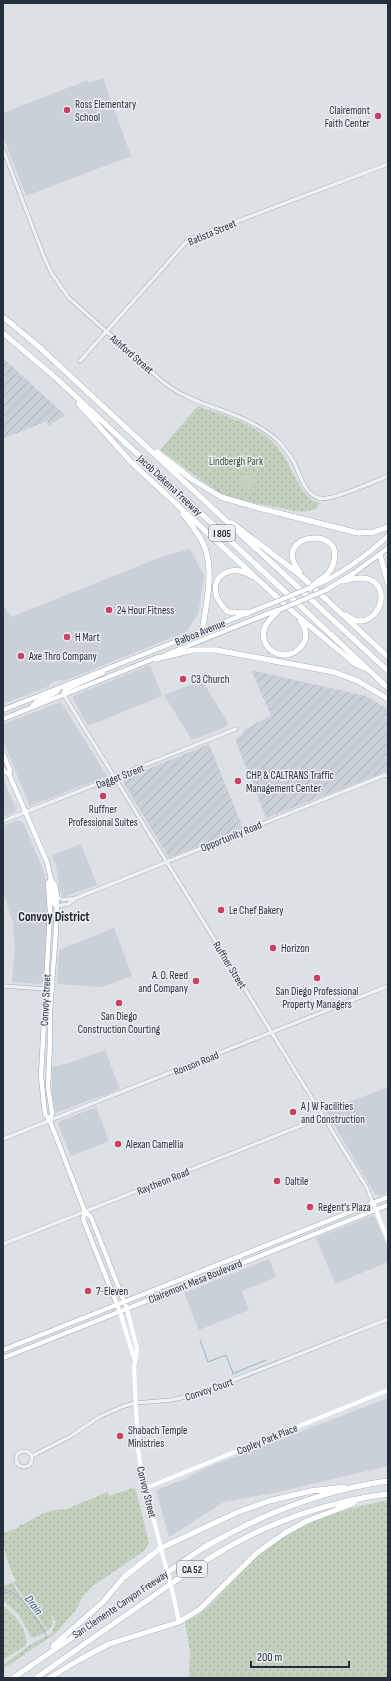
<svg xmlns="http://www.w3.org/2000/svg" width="391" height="1681" font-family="'Sofia Sans Condensed',sans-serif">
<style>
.built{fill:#cad0d8}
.industrial{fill:url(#industrial-furrows)}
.green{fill:url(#green-dots)}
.pitch{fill:#c3d0bd}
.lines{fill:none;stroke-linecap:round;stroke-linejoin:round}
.stream{stroke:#96b2c6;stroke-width:1}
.tertiary-casing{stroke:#a2a8b0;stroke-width:4.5}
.primary-casing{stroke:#9ba6b1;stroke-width:5.5}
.motorway-casing{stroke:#83909c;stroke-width:6}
.tertiary{stroke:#eef1f4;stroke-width:3.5}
.secondary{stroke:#fff;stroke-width:4}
.primary{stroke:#fff;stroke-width:4.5}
.motorway{stroke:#fff;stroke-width:5.5}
.primary-bridge-casing{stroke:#9ba6b1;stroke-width:5.5;stroke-linecap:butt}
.motorway-bridge-casing{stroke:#83909c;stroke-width:6;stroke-linecap:butt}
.secondary-bridge{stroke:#fff;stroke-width:4}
.primary-bridge{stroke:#fff;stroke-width:4.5}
.motorway-bridge{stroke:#fff;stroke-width:5.5}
.poi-dot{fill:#cb4063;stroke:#ebeff4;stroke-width:1.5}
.labels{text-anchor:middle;stroke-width:3;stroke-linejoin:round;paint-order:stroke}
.shield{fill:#ebeff4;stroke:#616973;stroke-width:1}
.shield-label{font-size:10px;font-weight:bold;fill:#26303c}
.poi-label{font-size:11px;fill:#26303c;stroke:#ebeff4;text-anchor:start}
.street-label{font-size:11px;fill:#26303c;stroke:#ebeff4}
.park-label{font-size:11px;fill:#3e5733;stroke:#ebeff4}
.water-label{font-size:12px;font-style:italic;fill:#31536f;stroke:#ebeff4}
.quarter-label{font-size:13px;font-weight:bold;fill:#18212c;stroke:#ebeff4}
</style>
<defs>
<pattern id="industrial-furrows" width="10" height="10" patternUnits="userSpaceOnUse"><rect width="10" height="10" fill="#cad0d8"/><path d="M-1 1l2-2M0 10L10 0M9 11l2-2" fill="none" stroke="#adb3ba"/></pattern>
<pattern id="green-dots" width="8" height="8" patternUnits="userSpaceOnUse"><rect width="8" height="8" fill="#c3d0bd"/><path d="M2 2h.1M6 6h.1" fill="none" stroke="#a7b3a3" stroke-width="1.8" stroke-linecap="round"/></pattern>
</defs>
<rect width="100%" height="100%" fill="#dce1e6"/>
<path class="built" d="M103,78L131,156L26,196L3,136V113L88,80L89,83Z
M190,549L204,576L198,614L186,632L64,681L59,680L51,683L49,686L45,688L3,704V604L11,617L161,557Z
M150,665L162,696L88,726L73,699V696Z
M200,681L203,682L228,723L226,727L192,740L164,695Z
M61,702L107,776L30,806L3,741V724Z
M3,779L17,811L3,817Z
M17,820L23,822L44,872L46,882L49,913L44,981L40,984L12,982L15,947L13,923L3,893V826Z
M81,844L97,885L64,897L60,892L56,866L52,855Z
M114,928L132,976L102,987L59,984L57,981L59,950Z
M105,1050L120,1089L56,1113L55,1110L52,1092V1067L69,1063Z
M388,1087V1192L380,1196L375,1194L326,1111Z
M96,1107L109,1141L71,1156L58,1124L60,1121Z
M372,1216L375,1217L388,1248V1262L335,1284L316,1238Z
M269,1259L276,1277L242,1291L249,1310L199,1330L184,1293Z
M388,1398V1466L278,1492L224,1502L169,1537L156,1490L185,1479L203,1469Z"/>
<path class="industrial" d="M3,358L65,415L49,426L47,421L3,439Z
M251,670L366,696L388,709V771L266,818L235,739L242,735L244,730L271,715Z
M209,744L243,828L169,858L123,782L124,779Z"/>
<path class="green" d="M198,406C225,416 261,425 279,449C291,464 301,500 320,503L316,509L301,512L244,501L219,493L160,450Z
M135,1487L149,1543L144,1551L93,1586L83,1596L76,1610L56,1633L3,1669V1665L33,1643L51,1634L56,1622L51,1615C52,1624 55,1622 48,1631C37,1614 24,1598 13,1582L15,1588L47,1631L34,1638L31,1637L19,1615L3,1601V1586L16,1581C8,1565 3,1551 3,1533L18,1528L21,1523L23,1525C32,1518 54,1507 64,1510L108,1492L109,1496Z
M388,1500V1678H189L190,1652L185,1622C191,1619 198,1615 203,1611C221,1596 235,1576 253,1560C293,1524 335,1511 388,1500Z
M3,1606C14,1613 29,1631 26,1645L3,1660Z"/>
<path class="pitch" d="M248,473L258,481L247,494L237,485Z"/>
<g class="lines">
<path class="stream" d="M200,1340L208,1362L226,1355L233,1373
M232,1374L266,1360
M3,1595L10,1591C27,1602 38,1620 47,1637"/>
<defs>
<path id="tertiary" d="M3,149L44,257L52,274L69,298L163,382C197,409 244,410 277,440C283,446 289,454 294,462C300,474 304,494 319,498C330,502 375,481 388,476
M80,361L188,240L388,164
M64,695L366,1186L373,1203
M3,821L236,729
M57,897L63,900L76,898L385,775L388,776
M57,906L68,904L76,898
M3,986L47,989
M3,1139L388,986
M3,1244L323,1117
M16 1459a8 8 0 1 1 16 0a8 8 0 1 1-16 0Z
M32,1456L71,1436L99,1417L124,1406L136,1403L172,1400L201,1393L388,1319"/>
<path id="primary" d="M319,584C344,572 367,555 388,536
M326,590L354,573L388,548
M165,655L277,610
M64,695V691L66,689L103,673
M32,707L36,702L57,692L59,688
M3,710L273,603
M3,719L158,657
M3,754L10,770L9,774L47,862L51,879L55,885L57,897L56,930L50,1011V1042L48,1087L52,1113L50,1121
M3,769L5,772L9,774
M51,879L48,883L50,912L41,1076L45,1114L50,1121L85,1212L91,1217L127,1309
M48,883L52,885L53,904L57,906
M85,1212L83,1219L120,1312
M3,1350L388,1197
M3,1358L388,1205"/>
<path id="motorway" d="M3,317L37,345L388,671
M3,333L56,378L388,688
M79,404L131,462L293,612L354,663L364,668
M157,452L190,478L221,497L259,508L358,533L374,532L388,527
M183,514C191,524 201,536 205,548C214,574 206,605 202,632
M232,523L300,575L388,657
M380,555L388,583
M300,572C269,534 343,525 334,560C332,571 328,575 318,581
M343,581C352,579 362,576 371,580C391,590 379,623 357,621C354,620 349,617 346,615
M279,610C274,615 268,620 265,627C256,652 291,667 304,642C308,635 305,626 300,620
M248,613L228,612C224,608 219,603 217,597C209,575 233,563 252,576
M155,659L193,650H216L334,672L358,681L388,699
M53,1646L103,1602L124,1577L161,1548L238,1512L269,1501L311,1491L344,1487
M13,1678L203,1548C260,1515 322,1490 388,1481
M36,1678C72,1653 108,1627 145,1602C180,1577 216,1552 255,1533C297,1513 342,1500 388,1494
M49,1678L79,1660L109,1644L179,1622L200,1609L258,1552L285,1533L307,1521L354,1503"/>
</defs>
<use href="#tertiary" class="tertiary-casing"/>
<use href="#primary" class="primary-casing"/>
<use href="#motorway" class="motorway-casing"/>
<use href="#tertiary" class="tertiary"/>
<path class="secondary" d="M373,1203L388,1240
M127,1309L137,1349L134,1367L138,1449L141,1469L164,1560
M120,1312L134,1358
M146,1488L388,1390
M173,1594L179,1622"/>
<use href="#primary" class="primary"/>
<use href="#motorway" class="motorway"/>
<defs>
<path id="primary-bridge" d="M273,603L319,584
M279,610L326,590"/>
<path id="motorway-bridge" d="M310,588L318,581"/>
</defs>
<use href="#primary-bridge" class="primary-bridge-casing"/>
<use href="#motorway-bridge" class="motorway-bridge-casing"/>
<path class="secondary-bridge" d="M164,1560L173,1594"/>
<use href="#primary-bridge" class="primary-bridge"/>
<use href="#motorway-bridge" class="motorway-bridge"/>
</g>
<g class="poi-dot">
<circle cx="67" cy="110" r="4"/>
<circle cx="378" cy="116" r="4"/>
<circle cx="109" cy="610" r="4"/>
<circle cx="67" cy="637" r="4"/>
<circle cx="21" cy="656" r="4"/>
<circle cx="183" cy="679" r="4"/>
<circle cx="238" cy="781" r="4"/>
<circle cx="103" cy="796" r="4"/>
<circle cx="221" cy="910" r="4"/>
<circle cx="273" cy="948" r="4"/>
<circle cx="317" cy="978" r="4"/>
<circle cx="196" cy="981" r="4"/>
<circle cx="119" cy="1003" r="4"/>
<circle cx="293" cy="1112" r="4"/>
<circle cx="118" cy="1144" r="4"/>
<circle cx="277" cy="1181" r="4"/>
<circle cx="310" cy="1207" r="4"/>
<circle cx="88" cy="1291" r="4"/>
<circle cx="120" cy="1436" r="4"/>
</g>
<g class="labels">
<g class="shield">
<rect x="209" y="525" width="26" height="16" rx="3"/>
<rect x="177" y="1561" width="30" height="16" rx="3"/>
</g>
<g class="shield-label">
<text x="222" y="537">I 805</text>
<text x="192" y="1573">CA 52</text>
</g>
<g class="poi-label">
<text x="75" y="108">Ross Elementary<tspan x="75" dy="13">School</tspan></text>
<text x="370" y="114" text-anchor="end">Clairemont<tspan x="370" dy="13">Faith Center</tspan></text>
<text x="117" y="614">24 Hour Fitness</text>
<text x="75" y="641">H Mart</text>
<text x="29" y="660">Axe Thro Company</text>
<text x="191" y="683">C3 Church</text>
<text x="246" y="779">CHP &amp; CALTRANS Traffic<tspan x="246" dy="13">Management Center</tspan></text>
<text x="103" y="813" text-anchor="middle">Ruffner<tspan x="103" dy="13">Professional Suites</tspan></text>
<text x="229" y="914">Le Chef Bakery</text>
<text x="281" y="952">Horizon</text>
<text x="188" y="979" text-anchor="end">A. O. Reed<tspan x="188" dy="13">and Company</tspan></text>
<text x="317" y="995" text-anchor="middle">San Diego Professional<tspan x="317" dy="13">Property Managers</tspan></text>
<text x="119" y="1020" text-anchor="middle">San Diego<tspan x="119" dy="13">Construction Courting</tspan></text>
<text x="301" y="1110">A J W Facilities<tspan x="301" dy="13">and Construction</tspan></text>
<text x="126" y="1148">Alexan Camellia</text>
<text x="285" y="1185">Daltile</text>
<text x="318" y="1211">Regent's Plaza</text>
<text x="96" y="1295">7-Eleven</text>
<text x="128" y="1434">Shabach Temple<tspan x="128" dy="13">Ministries</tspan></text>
</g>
<g class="street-label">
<text transform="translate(212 232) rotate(-23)" y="4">Batista Street</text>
<text transform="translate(132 354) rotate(41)" y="4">Ashford Street</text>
<text transform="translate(170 485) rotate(43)" y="4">Jacob Dekema Freeway</text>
<text transform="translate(200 632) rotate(-22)" y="4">Balboa Avenue</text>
<text transform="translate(120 776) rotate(-21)" y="4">Dagget Street</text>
<text transform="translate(231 836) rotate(-22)" y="4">Opportunity Road</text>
<text transform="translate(230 965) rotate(58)" y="4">Ruffner Street</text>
<text transform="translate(45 1000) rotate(-87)" y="4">Convoy Street</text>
<text transform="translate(196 1063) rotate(-22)" y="4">Ronson Road</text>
<text transform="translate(163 1181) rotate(-22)" y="4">Raytheon Road</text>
<text transform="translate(195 1281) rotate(-22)" y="4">Clairemont Mesa Boulevard</text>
<text transform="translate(209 1389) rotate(-19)" y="4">Convoy Court</text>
<text transform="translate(267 1439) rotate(-22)" y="4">Copley Park Place</text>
<text transform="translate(147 1492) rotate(76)" y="4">Convoy Street</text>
<text transform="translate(120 1604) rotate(-34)" y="4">San Clemente Canyon Freeway</text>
</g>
<g class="park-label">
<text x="236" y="465">Lindbergh Park</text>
</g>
<g class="water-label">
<text transform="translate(34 1605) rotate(54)" y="4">Drain</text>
</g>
<g class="quarter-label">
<text x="54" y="921">Convoy District</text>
</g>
</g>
<rect width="391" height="1681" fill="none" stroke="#26303c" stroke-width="8"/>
<path d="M251 1661v6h98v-6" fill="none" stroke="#26303c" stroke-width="2"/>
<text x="257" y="1661" font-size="12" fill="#26303c" stroke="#ebeff4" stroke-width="3" paint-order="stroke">200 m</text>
</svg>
